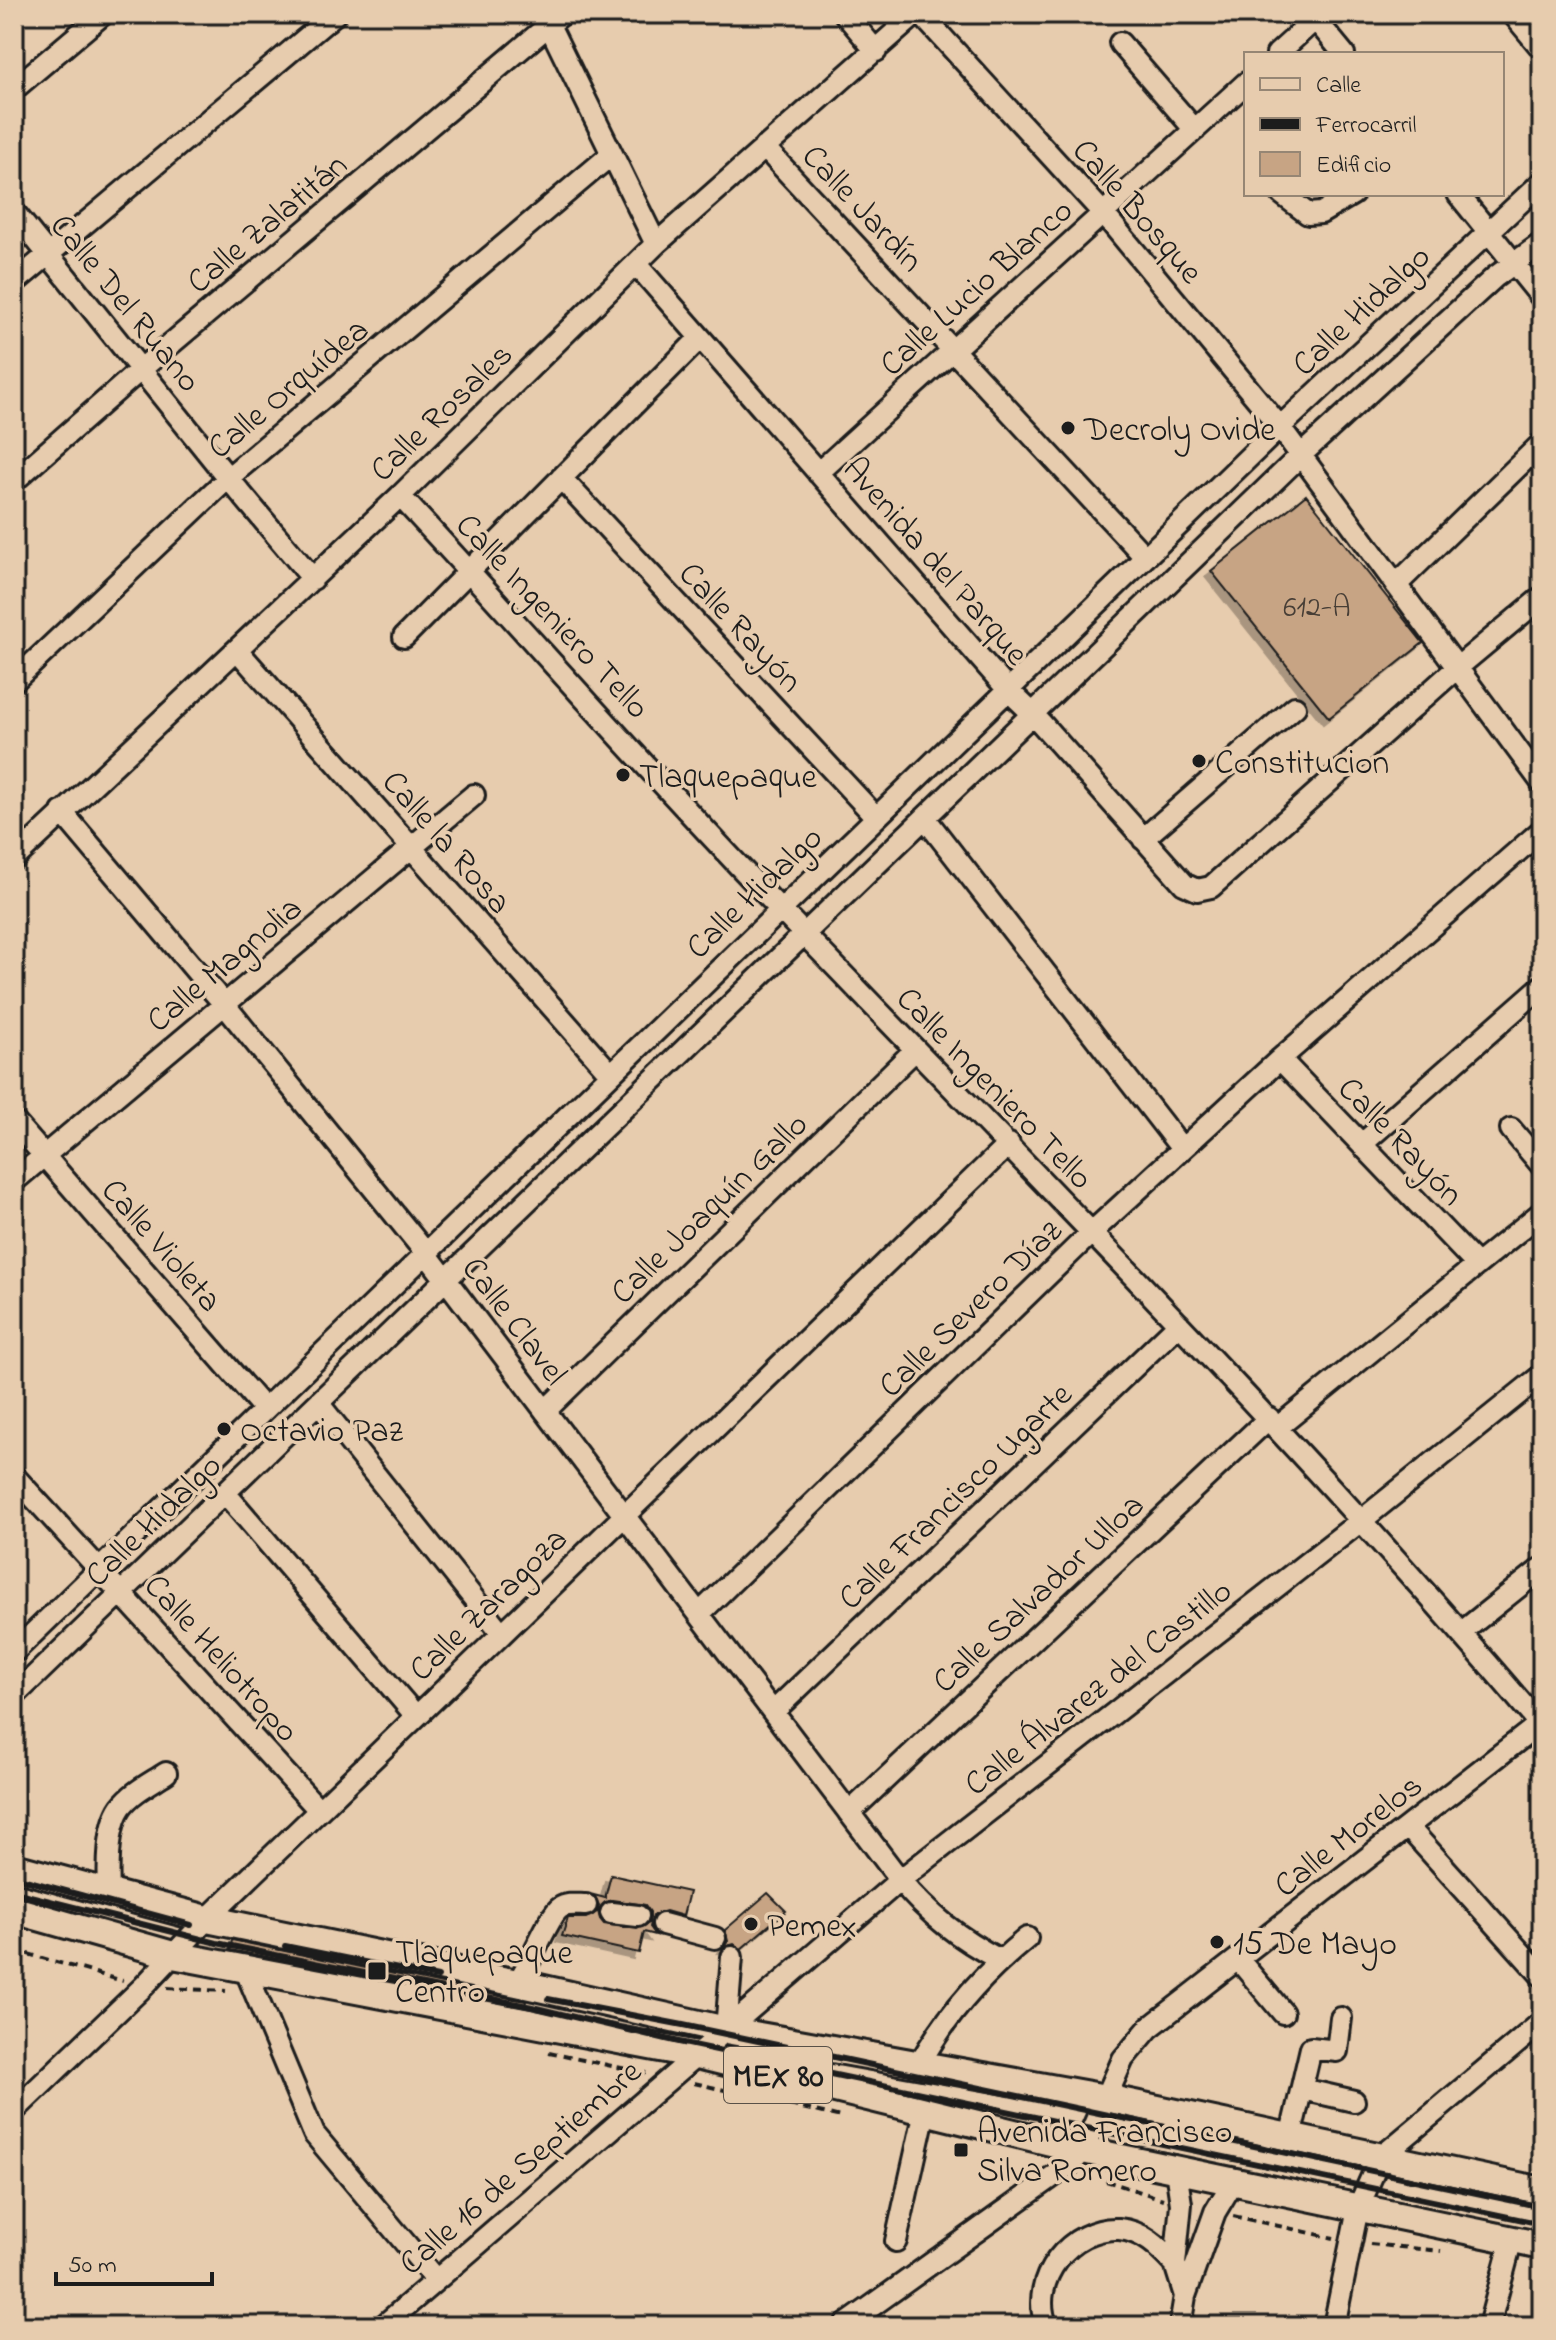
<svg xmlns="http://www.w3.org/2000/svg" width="1556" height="2340" font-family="'Indie Flower',sans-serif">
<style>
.building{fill:#c7a484;stroke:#1c1c1c;stroke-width:2;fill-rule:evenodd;filter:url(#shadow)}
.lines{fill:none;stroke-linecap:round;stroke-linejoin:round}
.minor-casing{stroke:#1c1c1c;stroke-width:26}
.major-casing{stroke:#1c1c1c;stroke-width:32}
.path{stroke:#1c1c1c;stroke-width:4;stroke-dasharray:8 6;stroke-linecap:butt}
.minor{stroke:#e7ccae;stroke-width:20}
.major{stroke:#e7ccae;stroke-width:26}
.rail{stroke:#1c1c1c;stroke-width:6}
.poi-dot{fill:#1c1c1c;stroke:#e7ccae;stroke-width:3}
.labels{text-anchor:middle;stroke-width:7;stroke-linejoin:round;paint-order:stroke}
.number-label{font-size:30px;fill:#473e36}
.shield{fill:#e7ccae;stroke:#595148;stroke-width:2}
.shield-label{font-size:32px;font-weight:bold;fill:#1c1c1c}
.street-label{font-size:34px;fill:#1c1c1c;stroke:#e7ccae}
.poi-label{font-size:34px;fill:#1c1c1c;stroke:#e7ccae;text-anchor:start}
</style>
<defs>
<filter id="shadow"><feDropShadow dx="-6" dy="6" stdDeviation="0" flood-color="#0004"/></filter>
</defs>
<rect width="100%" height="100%" fill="#e7ccae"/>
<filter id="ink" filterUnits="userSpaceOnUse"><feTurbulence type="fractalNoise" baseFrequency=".0125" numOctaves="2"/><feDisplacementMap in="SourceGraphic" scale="16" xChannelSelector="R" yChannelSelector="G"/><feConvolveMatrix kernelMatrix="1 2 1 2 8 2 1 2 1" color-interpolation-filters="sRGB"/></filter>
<g filter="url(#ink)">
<path class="building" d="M1306,495L1423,643L1329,718L1211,571Z
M611,1875L689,1892L683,1916L666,1911L653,1915L650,1927L656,1935L644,1932L639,1953L562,1936L568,1918H586L597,1912L599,1905L594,1895L605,1898ZM612,1900L645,1905L650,1912L649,1923L637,1929L604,1924L600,1919L598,1911L605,1902Z
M768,1893L786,1911L741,1949L734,1944L724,1947L728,1941L725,1930Z
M232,1940L514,1999L526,2001L525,2006L230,1950Z"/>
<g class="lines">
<defs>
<path id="minor" d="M845,14L876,51
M921,14L1103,213L1280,427L1542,783
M1311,14L1344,54
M1513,14L1542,49
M549,25L656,244
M1120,43L1195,130
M1277,54L1321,14
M14,89L103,14
M764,147L1145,557
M1282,194L1308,214L1321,213L1353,194
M1458,194L1542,298
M14,212L228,478L313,579
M636,264L1008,690L1033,714L1184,884L1197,890L1211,887L1458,667L1542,597
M14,283L335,14
M818,473L1246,83
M561,478L876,817
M14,481L140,370L562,14
M400,496C528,634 652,777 783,912C1040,1180 1302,1443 1542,1727
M1396,585L1542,443
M404,637L700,338
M238,651L611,1074
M14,681L228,478L612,154
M62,812L224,1004L425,1252L900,1880C929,1915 960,1939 1000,1960
M925,818L1182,1149
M1143,839L1295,707
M14,859L400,496L656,244L916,14
M1280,1059L1477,1265
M14,1121L264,1409
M1511,1129L1542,1166
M1362,1144L1542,986
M14,1181L474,795
M319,1404L502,1634
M545,1411L915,1050
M1278,1427L1542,1212
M14,1476L319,1810
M226,1494L416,1716
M699,1614L1092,1232L1280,1059L1542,830
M1462,1632L1542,1568
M14,1652L1280,427L1542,182
M14,1696L1302,454L1495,277L1542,243
M773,1712L1179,1324
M849,1813L1269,1418
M1408,1827L1542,1976
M109,1893C108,1869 107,1827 121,1807C132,1792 151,1783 166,1773
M611,1913L638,1916
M663,1924L715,1938
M1238,1959L1283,2013
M246,1971L314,2134L436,2280
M517,1983C529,1967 549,1915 560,1908C567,1903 578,1905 586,1905
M726,2030L732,1957
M919,2065C946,2015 983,1974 1027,1938
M1302,2089L1354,2101
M14,2111L143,1987L207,1919L1009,1144
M1290,2138L1311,2048L1337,2051L1341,2018
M1176,2170L1181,2204L1175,2264L1185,2296L1180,2326
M896,2241L925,2111
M1185,2296L1215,2212L1233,2182
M383,2326L900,1880L1362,1520L1542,1375
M844,2326L1073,2162L1083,2150L1123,2059L1149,2028L1542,1722
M1047,2326C1027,2281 1071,2226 1119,2229C1143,2231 1159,2247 1175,2264
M1334,2326L1358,2208L1380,2158L1542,2022
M1489,2326L1512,2239"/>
<path id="major" d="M14,1867L207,1919L517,1983L726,2030L1106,2098L1542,2191
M14,1910L173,1955L697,2055L1083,2150L1542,2246"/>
</defs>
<use href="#minor" class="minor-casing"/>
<use href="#major" class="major-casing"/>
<path class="path" d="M14,1950L123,1981
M167,1988L226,1991
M549,2053L646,2073
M694,2083L841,2117
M1106,2181L1163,2199
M1233,2216L1334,2238
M1370,2244L1441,2251"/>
<use href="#minor" class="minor"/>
<use href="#major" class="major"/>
<path class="rail" d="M14,1877L191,1925
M14,1892L217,1943L532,2007L679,2042L1542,2224
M285,1946L438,1977
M548,1999L683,2025L1542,2207"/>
</g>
</g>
<g class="poi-dot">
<circle cx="1068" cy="428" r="8"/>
<circle cx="1199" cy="761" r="8"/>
<circle cx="623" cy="775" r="8"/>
<circle cx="224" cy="1429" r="8"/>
<circle cx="751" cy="1924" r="8"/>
<circle cx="1217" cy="1942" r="8"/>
<rect x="367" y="1961" width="20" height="20" rx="4"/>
<rect x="953" y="2142" width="16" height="16" rx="4"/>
</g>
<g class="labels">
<g class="number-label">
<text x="1317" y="616">612-A</text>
</g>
<rect class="shield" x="724" y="2047" width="108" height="56" rx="6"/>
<g class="shield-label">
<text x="778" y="2086">MEX 80</text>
</g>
<g class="street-label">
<text transform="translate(864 207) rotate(47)" y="12">Calle Jardín</text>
<text transform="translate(1139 210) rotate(49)" y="12">Calle Bosque</text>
<text transform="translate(266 222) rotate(-40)" y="12">Calle Zalatitán</text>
<text transform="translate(975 286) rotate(-42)" y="12">Calle Lucio Blanco</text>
<text transform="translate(127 302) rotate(51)" y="12">Calle Del Ruano</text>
<text transform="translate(1360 309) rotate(-43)" y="12">Calle Hidalgo</text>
<text transform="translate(287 387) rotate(-40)" y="12">Calle Orquídea</text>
<text transform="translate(440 411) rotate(-44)" y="12">Calle Rosales</text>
<text transform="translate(937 560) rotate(49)" y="12">Avenida del Parque</text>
<text transform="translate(554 615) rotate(47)" y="12">Calle Ingeniero Tello</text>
<text transform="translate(742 626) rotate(47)" y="12">Calle Rayón</text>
<text transform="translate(448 841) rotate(49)" y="12">Calle la Rosa</text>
<text transform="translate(753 891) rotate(-44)" y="12">Calle Hidalgo</text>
<text transform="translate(223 963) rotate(-40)" y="12">Calle Magnolia</text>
<text transform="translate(996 1087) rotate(46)" y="12">Calle Ingeniero Tello</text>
<text transform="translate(1402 1140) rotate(46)" y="12">Calle Rayón</text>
<text transform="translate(708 1207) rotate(-44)" y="12">Calle Joaquín Gallo</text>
<text transform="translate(163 1244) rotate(49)" y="12">Calle Violeta</text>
<text transform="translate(969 1307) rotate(-44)" y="12">Calle Severo Díaz</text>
<text transform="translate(516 1320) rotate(53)" y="12">Calle Clavel</text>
<text transform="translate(954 1495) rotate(-44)" y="12">Calle Francisco Ugarte</text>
<text transform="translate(152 1519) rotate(-44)" y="12">Calle Hidalgo</text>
<text transform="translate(1037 1592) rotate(-43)" y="12">Calle Salvador Ulloa</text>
<text transform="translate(487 1603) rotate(-44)" y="12">Calle Zaragoza</text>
<text transform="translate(223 1657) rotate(48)" y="12">Calle Heliotropo</text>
<text transform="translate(1097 1686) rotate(-38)" y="12">Calle Álvarez del Castillo</text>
<text transform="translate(1347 1834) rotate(-38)" y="12">Calle Morelos</text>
<text transform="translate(519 2166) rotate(-41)" y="12">Calle 16 de Septiembre</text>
</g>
<g class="poi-label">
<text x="1084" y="440">Decroly Ovide</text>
<text x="1215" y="773">Constitucion</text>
<text x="639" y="787">Tlaquepaque</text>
<text x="240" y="1441">Octavio Paz</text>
<text x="767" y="1936">Pemex</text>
<text x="1233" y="1954">15 De Mayo</text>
<text x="395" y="1963">Tlaquepaque<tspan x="395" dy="39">Centro</tspan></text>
<text x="977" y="2142">Avenida Francisco<tspan x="977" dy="39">Silva Romero</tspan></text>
</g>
</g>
<rect width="1556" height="2340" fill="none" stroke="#e7ccae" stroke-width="48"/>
<rect x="24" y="24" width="1508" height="2292" fill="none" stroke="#1c1c1c" stroke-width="3" filter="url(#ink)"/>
<rect x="1244" y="52" width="260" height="144" fill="#e7ccae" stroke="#968674" stroke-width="2"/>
<rect x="1260" y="78" width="40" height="12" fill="#e7ccae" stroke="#968674" stroke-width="2"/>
<text x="1316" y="92" font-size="24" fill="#1c1c1c">Calle</text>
<rect x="1260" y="118" width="40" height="12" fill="#1c1c1c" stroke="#968674" stroke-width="2"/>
<text x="1316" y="132" font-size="24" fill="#1c1c1c">Ferrocarril</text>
<rect x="1260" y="152" width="40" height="24" fill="#c7a484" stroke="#968674" stroke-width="2"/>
<text x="1316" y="172" font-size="24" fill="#1c1c1c">Edificio</text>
<path d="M56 2272v12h156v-12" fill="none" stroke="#1c1c1c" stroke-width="4"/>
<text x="68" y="2272" font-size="24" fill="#1c1c1c" stroke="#e7ccae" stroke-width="6" paint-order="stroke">50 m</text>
</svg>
